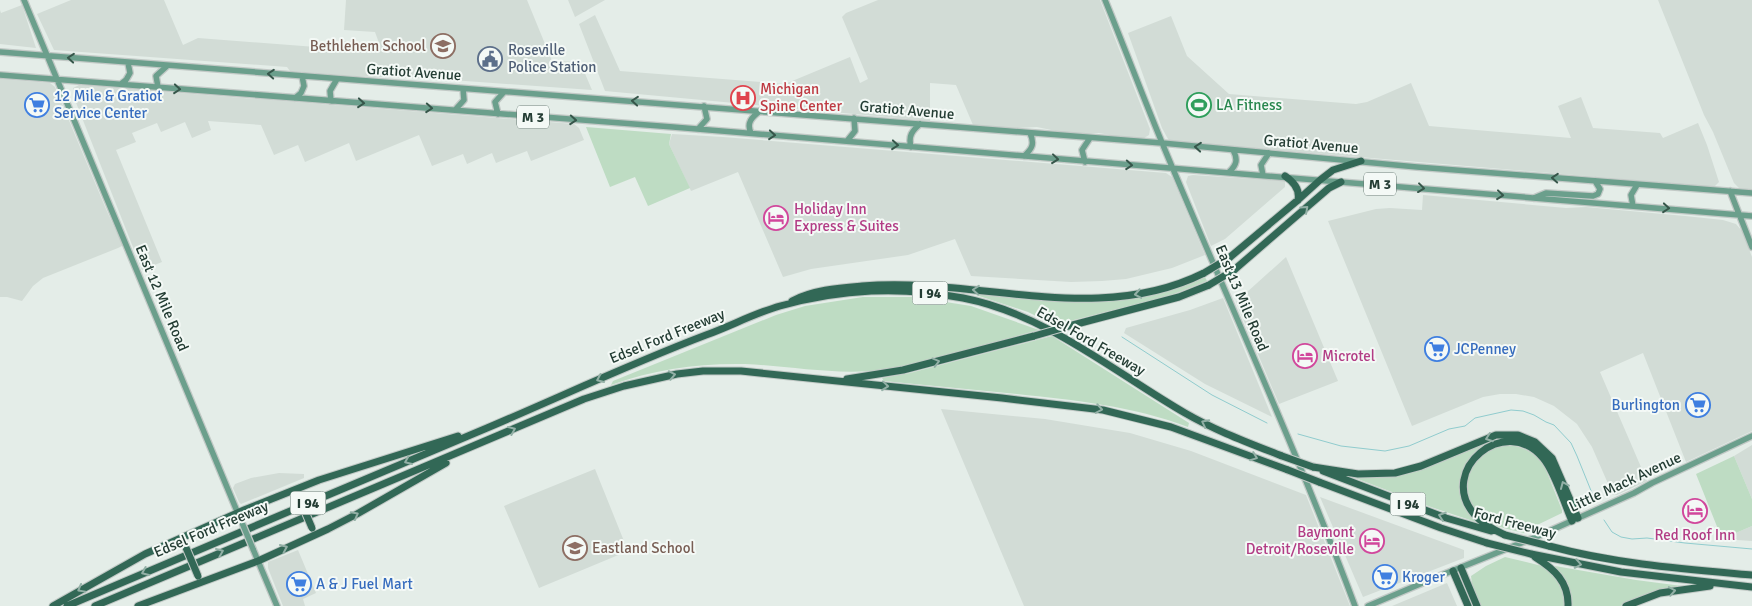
<svg xmlns="http://www.w3.org/2000/svg" width="1752" height="606" font-family="Signika,sans-serif">
<style>
.built{fill:#d2dcd6}
.green{fill:#bedcc3}
.lines{fill:none;stroke-linecap:round;stroke-linejoin:round}
.stream{stroke:#90ccce;stroke-width:1}
.major-casing{stroke:#c2c9c6;stroke-width:8}
.highway-casing{stroke:#c2c9c6;stroke-width:9}
.major{stroke:#6b9f8c;stroke-width:5.5}
.highway{stroke:#326856;stroke-width:7}
.major-bridge-casing{stroke:#c2c9c6;stroke-width:8;stroke-linecap:butt}
.highway-bridge-casing{stroke:#c2c9c6;stroke-width:9;stroke-linecap:butt}
.major-bridge{stroke:#6b9f8c;stroke-width:5.5}
.highway-bridge{stroke:#326856;stroke-width:7}
.oneway{stroke:#36564a}
.oneway2{stroke:#93b0a6}
.labels{text-anchor:middle;stroke-width:4;stroke-linejoin:round;paint-order:stroke}
.shield{fill:#f4f9f6;stroke:#62756e;stroke-width:1}
.shield-label{font-size:14px;font-weight:bold;fill:#243d34}
.education-label{font-size:15px;fill:#785e54;stroke:#f4f9f6;text-anchor:end}
.service-label{font-size:15px;fill:#4e5e75;stroke:#f4f9f6;text-anchor:start}
.street-label{font-size:15px;fill:#243d34;stroke:#f4f9f6}
.health-label{font-size:15px;fill:#be3a42;stroke:#f4f9f6;text-anchor:start}
.shop-label{font-size:15px;fill:#366cbe;stroke:#f4f9f6;text-anchor:start}
.leisure-label{font-size:15px;fill:#27864d;stroke:#f4f9f6;text-anchor:start}
.hotel-label{font-size:15px;fill:#b23c85;stroke:#f4f9f6;text-anchor:start}
</style>
<rect width="100%" height="100%" fill="#e4ede8"/>
<path class="built" d="M71,0H164L183,45L198,38L342,49L343,41L379,43L375,32L344,30L346,0H527L552,61L580,62L592,90L438,79L355,76L292,71H290L287,67L54,50L37,14Z
M568,0H605L575,17Z
M878,0H1100L1150,129L1149,135L1144,138H1139L1115,136L1099,133L1080,134L1056,131L1037,127L1017,128L973,125L956,85L930,83V121L605,91L579,24L595,15L620,71L785,84L850,57L860,83L868,79L842,17L846,13Z
M1658,0H1752V190L1739,188L1734,183L1713,132L1704,115Z
M22,5L36,48L0,44V10L1,13Z
M1171,16L1187,56L1229,94L1356,104L1367,102L1411,83L1429,126L1571,138L1558,106L1581,97L1593,128L1660,133L1663,138L1698,123L1707,145L1719,182L1715,186H1704L1170,141L1168,139L1162,128L1128,33Z
M0,79L50,83L55,87L106,209L122,244V246L118,248L43,278L33,286L22,301L7,297H0Z
M79,85L574,124L579,128L584,140L531,161L527,151L496,163L492,153L467,164L463,154L432,166L419,135L356,161L349,143L305,162L298,145L274,155L261,125L208,121L211,130L192,138L185,122L161,132L157,123L132,133L136,142L116,150L162,262L142,270L73,95V88Z
M672,134L723,137L1166,173L1172,177L1205,255L1172,268L1126,279L1102,281L1071,282L971,276L955,239L908,255L811,269L783,277L738,172L691,191L669,144Z
M1193,175L1285,181V187L1225,239L1211,246L1186,182L1188,176Z
M1423,195L1566,208L1586,207L1685,216L1723,220L1736,224L1742,231L1752,257V431L1686,462L1643,353L1600,372L1647,481L1617,495H1613L1592,447L1577,424L1554,406L1534,397L1516,394H1500L1483,397L1412,426L1328,221L1376,209L1390,208L1422,210Z
M1286,257L1338,381L1279,404L1236,302Z
M1223,298L1272,417L1205,384L1124,333L1126,328L1190,310Z
M941,409L1045,419L1130,433L1191,451L1306,495L1350,606H1024Z
M1752,445V499L1734,456Z
M595,469L628,551L539,588L504,506Z
M279,473L304,474V478L241,504L239,502L233,488L235,484L251,478Z
M1320,497L1464,550V558L1363,597Z
M1752,526V541L1722,539Z
M298,550L316,593L303,599L305,606H283L268,568V562Z
M1447,583L1457,606H1392Z"/>
<path class="green" d="M586,127L671,134L669,144L690,188L648,206L635,177L610,187Z
M1205,277L1207,281L1169,296L1054,325L1028,312L973,294C1022,297 1071,306 1120,300C1150,296 1177,288 1205,277Z
M863,297H914L971,306L1039,330C1009,338 980,346 951,354C924,361 898,369 870,371C828,374 787,366 745,364C700,363 654,369 611,385L613,381L776,315L805,306Z
M1052,336L1189,423L1188,427C1133,406 1074,400 1017,394C973,390 928,385 884,381L882,378L910,373Z
M1506,436L1532,442L1548,455L1572,508L1537,450L1496,441L1486,445L1472,456L1466,466L1462,476L1464,501L1476,522L1431,507L1350,476L1393,475L1490,439Z
M1511,445C1525,448 1535,453 1544,465L1562,510V513L1535,526L1531,530L1524,533C1509,529 1488,526 1477,514C1460,493 1465,459 1492,448C1497,446 1505,446 1511,445Z
M1734,456L1752,499V526L1722,539L1696,474Z
M1505,557L1542,566L1551,571L1564,590L1565,606H1481L1472,584L1471,576L1486,566Z
M1555,566L1636,580L1682,586L1681,587L1633,600L1621,606H1570Z"/>
<g class="lines">
<path class="stream" d="M1122,337L1212,395L1267,423
M1298,434L1341,446L1385,451L1409,446L1449,429L1465,426L1475,418L1511,410L1523,411L1534,415L1546,422L1554,425L1571,443L1577,456L1594,498
M1604,520L1612,532L1621,537L1632,539L1647,538L1685,543L1752,549"/>
<defs>
<path id="major" d="M24,0L239,516
M1105,0C1128,56 1149,113 1173,169C1234,314 1300,458 1355,606
M0,52L1162,143L1417,167L1752,193
M0,75L673,127L1752,216
M121,84L126,80L130,73L128,63
M158,87L156,76L167,66
M295,98L301,93L304,86L302,76
M331,101L330,91L337,79
M455,110L464,100L463,89
M498,114L495,102L504,92
M698,129L707,119L704,106
M751,133C746,123 752,117 760,111
M847,141L855,131L854,118
M911,147C908,136 912,131 920,124
M1024,156C1032,149 1035,144 1030,133
M1085,162L1082,150L1090,138
M1229,172C1237,165 1238,159 1233,150
M1263,175L1261,165L1269,153
M1730,191L1752,247
M1534,198L1546,193L1593,196L1598,194L1600,189L1595,181
M1633,206L1631,195L1637,185
M253,549L277,606
M1368,606L1432,579L1536,537L1634,493L1652,483L1752,436"/>
<path id="highway" d="M1285,176C1294,182 1300,190 1298,200
M1229,258L1298,200L1320,180L1333,170L1361,161
M1234,270L1329,188L1341,182
M792,301C813,290 839,288 862,286C976,276 1096,327 1204,273
M1069,326L1179,297L1209,285
M847,379L903,370L1034,336
M1313,467L1358,474L1395,473L1421,466L1496,435H1518L1535,442L1552,458L1578,518
M1323,471L1446,518L1491,531
M1319,482L1441,528L1487,543
M1505,535C1494,530 1482,524 1474,514C1437,470 1505,413 1543,458C1555,472 1564,503 1572,521
M1549,546C1615,564 1684,569 1752,575
M1531,554L1621,572L1752,587
M1535,557C1554,569 1569,582 1568,606
M1461,568L1477,606
M1453,571L1468,606
M53,606L145,554L244,510L319,480L458,436
M67,606C206,546 347,487 487,428C560,397 632,363 706,335C731,326 755,313 780,306C842,289 900,286 963,298C1046,314 1114,372 1185,413C1216,431 1249,443 1282,456
M95,606L584,399L624,386L677,374L703,371H741L1002,398L1103,410L1171,427L1288,470
M138,606L258,561L328,529L357,514L446,463
M1626,606L1660,593L1710,586"/>
</defs>
<use href="#major" class="major-casing"/>
<use href="#highway" class="highway-casing"/>
<use href="#major" class="major"/>
<use href="#highway" class="highway"/>
<defs>
<path id="major-bridge" d="M240,518L253,549"/>
<path id="highway-bridge" d="M1204,273L1229,258
M1209,285L1234,270
M1034,336L1069,326
M1282,456L1313,467
M1288,470L1319,482
M298,495L312,528
M1505,535L1549,546
M184,543L198,576
M1487,543L1531,554"/>
</defs>
<use href="#major-bridge" class="major-bridge-casing"/>
<use href="#highway-bridge" class="highway-bridge-casing"/>
<use href="#major-bridge" class="major-bridge"/>
<use href="#highway-bridge" class="highway-bridge"/>
</g>
<defs><path id="oneway-chevron" d="M-2-3.5L2.5 0L-2 3.5" fill="none" stroke-width="1.6" stroke-linecap="round" stroke-linejoin="round" transform="scale(1.25)"/></defs>
<g class="oneway">
<use href="#oneway-chevron" transform="translate(71 58) rotate(-175)"/>
<use href="#oneway-chevron" transform="translate(271 74) rotate(-176)"/>
<use href="#oneway-chevron" transform="translate(177 89) rotate(5)"/>
<use href="#oneway-chevron" transform="translate(635 101) rotate(-175)"/>
<use href="#oneway-chevron" transform="translate(361 103) rotate(5)"/>
<use href="#oneway-chevron" transform="translate(429 108) rotate(4)"/>
<use href="#oneway-chevron" transform="translate(573 120) rotate(4)"/>
<use href="#oneway-chevron" transform="translate(772 135) rotate(5)"/>
<use href="#oneway-chevron" transform="translate(895 145) rotate(5)"/>
<use href="#oneway-chevron" transform="translate(1198 147) rotate(-175)"/>
<use href="#oneway-chevron" transform="translate(1055 159) rotate(6)"/>
<use href="#oneway-chevron" transform="translate(1129 165) rotate(4)"/>
<use href="#oneway-chevron" transform="translate(1555 178) rotate(-176)"/>
<use href="#oneway-chevron" transform="translate(1421 188) rotate(7)"/>
<use href="#oneway-chevron" transform="translate(1500 195) rotate(6)"/>
<use href="#oneway-chevron" transform="translate(1666 208) rotate(5)"/>
</g>
<g class="oneway2">
<use href="#oneway-chevron" transform="translate(1305 209) rotate(-42)"/>
<use href="#oneway-chevron" transform="translate(976 290) rotate(-175)"/>
<use href="#oneway-chevron" transform="translate(1138 294) rotate(170)"/>
<use href="#oneway-chevron" transform="translate(936 362) rotate(-15)"/>
<use href="#oneway-chevron" transform="translate(672 375) rotate(-11)"/>
<use href="#oneway-chevron" transform="translate(600 379) rotate(156)"/>
<use href="#oneway-chevron" transform="translate(885 386) rotate(6)"/>
<use href="#oneway-chevron" transform="translate(1099 409) rotate(10)"/>
<use href="#oneway-chevron" transform="translate(1205 423) rotate(-153)"/>
<use href="#oneway-chevron" transform="translate(512 430) rotate(-23)"/>
<use href="#oneway-chevron" transform="translate(1489 438) rotate(160)"/>
<use href="#oneway-chevron" transform="translate(1254 457) rotate(21)"/>
<use href="#oneway-chevron" transform="translate(408 461) rotate(157)"/>
<use href="#oneway-chevron" transform="translate(1564 485) rotate(-113)"/>
<use href="#oneway-chevron" transform="translate(355 515) rotate(-28)"/>
<use href="#oneway-chevron" transform="translate(1442 516) rotate(-161)"/>
<use href="#oneway-chevron" transform="translate(284 548) rotate(-24)"/>
<use href="#oneway-chevron" transform="translate(220 552) rotate(-23)"/>
<use href="#oneway-chevron" transform="translate(1578 564) rotate(11)"/>
<use href="#oneway-chevron" transform="translate(145 572) rotate(157)"/>
<use href="#oneway-chevron" transform="translate(81 589) rotate(151)"/>
<use href="#oneway-chevron" transform="translate(1672 591) rotate(-10)"/>
</g>
<defs>
<symbol id="school-ring" viewBox="-11 -11 22 22"><circle r="9.5" fill="#f4f9f6" stroke="#8d6e63" stroke-width="1.5"/><path d="M0-5L7-2L0 1L-7-2ZM-4 1L0 2.5L4 1V4Q0 6-4 4Z" fill="#8d6e63"/></symbol>
<symbol id="civic-ring" viewBox="-11 -11 22 22"><circle r="9.5" fill="#f4f9f6" stroke="#5c6f8a" stroke-width="1.5"/><path d="M-.6-6.5H3V-4.5H.6V-3L4-1V1h2V6H-6V1h2V-1L-.6-3ZM-1.2 2.5V6h2.4V2.5Z" fill="#5c6f8a"/></symbol>
<symbol id="hospital-ring" viewBox="-11 -11 22 22"><circle r="9.5" fill="#f4f9f6" stroke="#e0444e" stroke-width="1.5"/><path d="M-5-5h3v3.5h4V-5h3V5h-3V1.5h-4V5h-3Z" fill="#e0444e"/></symbol>
<symbol id="supermarket-ring" viewBox="-11 -11 22 22"><circle r="9.5" fill="#f4f9f6" stroke="#3f7fe0" stroke-width="1.5"/><path d="M-6-5.5h2.5l.6 2H6L4.5 2H-2.5L-4.4-4H-6ZM-1.5 3.2a1.3 1.3 0 1 0 .1 0ZM3 3.2a1.3 1.3 0 1 0 .1 0Z" fill="#3f7fe0"/></symbol>
<symbol id="stadium-ring" viewBox="-11 -11 22 22"><circle r="9.5" fill="#f4f9f6" stroke="#2e9e5b" stroke-width="1.5"/><path d="M0-5a6.5 5 0 1 0 0 10a6.5 5 0 1 0 0-10ZM-3.5-1.8h7v3.6h-7Z" fill="#2e9e5b"/></symbol>
<symbol id="hotel-ring" viewBox="-11 -11 22 22"><circle r="9.5" fill="#f4f9f6" stroke="#d1479c" stroke-width="1.5"/><path d="M-6-4.5h1.5V1H6V5H4.5V3h-9V5H-6ZM-4 0a1.8 1.8 0 1 1 3.6 0ZM.5 0V-2.5h3Q6-2.5 6 0Z" fill="#d1479c"/></symbol>
</defs>
<g fill-rule="evenodd">
<use href="#school-ring" x="429" y="32" width="28" height="28"/>
<use href="#civic-ring" x="476" y="45" width="28" height="28"/>
<use href="#hospital-ring" x="729" y="84" width="28" height="28"/>
<use href="#supermarket-ring" x="23" y="91" width="28" height="28"/>
<use href="#stadium-ring" x="1185" y="91" width="28" height="28"/>
<use href="#hotel-ring" x="762" y="204" width="28" height="28"/>
<use href="#supermarket-ring" x="1423" y="335" width="28" height="28"/>
<use href="#hotel-ring" x="1291" y="342" width="28" height="28"/>
<use href="#supermarket-ring" x="1684" y="391" width="28" height="28"/>
<use href="#hotel-ring" x="1681" y="497" width="28" height="28"/>
<use href="#hotel-ring" x="1358" y="527" width="28" height="28"/>
<use href="#school-ring" x="561" y="534" width="28" height="28"/>
<use href="#supermarket-ring" x="1371" y="563" width="28" height="28"/>
<use href="#supermarket-ring" x="285" y="570" width="28" height="28"/>
</g>
<g class="labels">
<g class="shield">
<rect x="517" y="105.5" width="32" height="23" rx="4"/>
<rect x="1364" y="172.5" width="32" height="23" rx="4"/>
<rect x="912.5" y="281.5" width="35" height="23" rx="4"/>
<rect x="290.5" y="491.5" width="35" height="23" rx="4"/>
<rect x="1390.5" y="492.5" width="35" height="23" rx="4"/>
</g>
<g class="shield-label">
<text x="533" y="122">M 3</text>
<text x="1380" y="189">M 3</text>
<text x="930" y="298">I 94</text>
<text x="308" y="508">I 94</text>
<text x="1408" y="509">I 94</text>
</g>
<g class="education-label">
<text x="426" y="51">Bethlehem School</text>
<text x="592" y="553" text-anchor="start">Eastland School</text>
</g>
<g class="service-label">
<text x="508" y="55">Roseville<tspan x="508" dy="17">Police Station</tspan></text>
</g>
<g class="street-label">
<text transform="translate(414 72) rotate(4)" y="5">Gratiot Avenue</text>
<text transform="translate(907 110) rotate(5)" y="5">Gratiot Avenue</text>
<text transform="translate(1311 144) rotate(5)" y="5">Gratiot Avenue</text>
<text transform="translate(162 298) rotate(67)" y="5">East 12 Mile Road</text>
<text transform="translate(1242 298) rotate(67)" y="5">East 13 Mile Road</text>
<text transform="translate(667 336) rotate(-22)" y="5">Edsel Ford Freeway</text>
<text transform="translate(1091 341) rotate(30)" y="5">Edsel Ford Freeway</text>
<text transform="translate(1625 482) rotate(-25)" y="5">Little Mack Avenue</text>
<text transform="translate(1515 523) rotate(15)" y="5">Ford Freeway</text>
<text transform="translate(211 529) rotate(-23)" y="5">Edsel Ford Freeway</text>
</g>
<g class="health-label">
<text x="760" y="94">Michigan<tspan x="760" dy="17">Spine Center</tspan></text>
</g>
<g class="shop-label">
<text x="54" y="101">12 Mile &amp; Gratiot<tspan x="54" dy="17">Service Center</tspan></text>
<text x="1454" y="354">JCPenney</text>
<text x="1680" y="410" text-anchor="end">Burlington</text>
<text x="1402" y="582">Kroger</text>
<text x="316" y="589">A &amp; J Fuel Mart</text>
</g>
<g class="leisure-label">
<text x="1216" y="110">LA Fitness</text>
</g>
<g class="hotel-label">
<text x="794" y="214">Holiday Inn<tspan x="794" dy="17">Express &amp; Suites</tspan></text>
<text x="1322" y="361">Microtel</text>
<text x="1354" y="537" text-anchor="end">Baymont<tspan x="1354" dy="17">Detroit/Roseville</tspan></text>
<text x="1695" y="540" text-anchor="middle">Red Roof Inn</text>
</g>
</g>
</svg>
